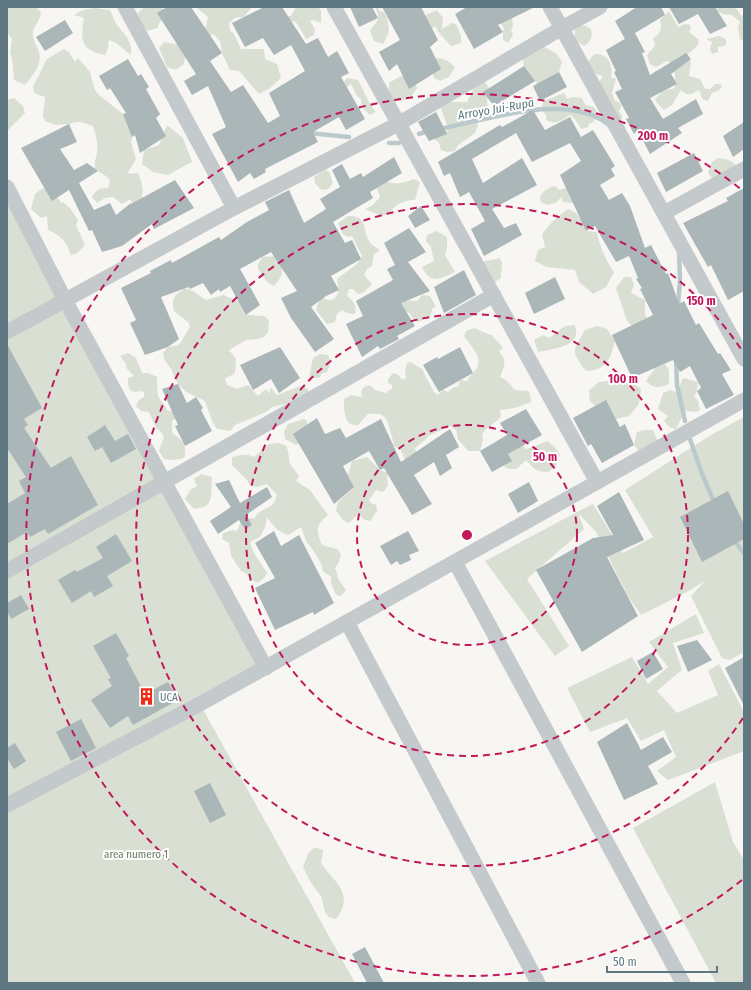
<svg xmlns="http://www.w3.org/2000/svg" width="751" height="990" font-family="'Fira Sans Condensed',sans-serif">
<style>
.green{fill:#d9dfd3}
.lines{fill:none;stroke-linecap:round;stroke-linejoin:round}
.stream{stroke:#bacacc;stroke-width:4.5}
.building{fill:#aab6b8}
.street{stroke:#c4c9cb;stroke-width:15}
.ring{fill:none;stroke:#c2185b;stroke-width:2;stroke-dasharray:7 5}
.labels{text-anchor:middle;stroke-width:4;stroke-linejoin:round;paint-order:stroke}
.poi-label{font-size:11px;fill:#5f7780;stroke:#fff;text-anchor:start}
.park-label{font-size:11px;fill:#67785e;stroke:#fff}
.water-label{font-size:12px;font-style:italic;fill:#5a787c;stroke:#fff}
.centre{fill:#c2185b;stroke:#fff;stroke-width:2}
.ring-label{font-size:12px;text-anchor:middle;font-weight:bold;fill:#c2185b;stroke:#fff;stroke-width:4;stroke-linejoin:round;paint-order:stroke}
</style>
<rect width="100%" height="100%" fill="#f7f6f3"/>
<path class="green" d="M7,7H36L41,12C40,22 34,25 33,32C32,37 35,42 37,47C45,63 34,73 25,85L14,80L12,58L10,52L12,39L9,35H7Z
M144,7H158L164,9L161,21L157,28L148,31L140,25L138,13Z
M196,7H252L244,17L235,18L229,23L230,30L234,34L241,49H264L265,59L277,64L281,78L270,88L259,94L239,71L230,70L222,53L220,41L213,34L204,40L197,36L206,26L208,17Z
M296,7H317L321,10V23L313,20L310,21L315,29L314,35L306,39L296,22L291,21L283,28V16H291Z
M375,7H380L378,10L385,13C390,28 391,30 383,44L374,41L370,30C378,21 381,19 375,7Z
M718,7H735L741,15L744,16V39L740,40L738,28L740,22L732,15L723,14L717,11Z
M95,8L110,10L116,24L127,37L131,46V55L116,43L109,40L108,47L105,55C81,51 80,39 84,18L74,15L83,10Z
M437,10L443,18L442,29L452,23L456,24L461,36V43L451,46L439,33L435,26L425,35L422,21L426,15Z
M669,11L678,27L685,24L690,25L691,28L689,32L699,40L698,45L686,56L691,62L689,76L700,79L705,89H710L715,84H721L722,87L719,90L712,93L708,101L702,99L699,90L692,94H686L681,90L672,105L664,110L658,104L655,99L663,91L675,88V77L673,64L667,61L656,67L650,64L647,55L655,46L653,38C660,33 663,29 660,20Z
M509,14L512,18L513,27L511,30L513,35L508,43L503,40V32L504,28L496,17Z
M580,26H586L591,29C593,37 591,42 584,46L575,40V29Z
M719,36L726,39V45L718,47V52L712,54L710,49L712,42L706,39Z
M164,42L180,45L186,50L184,64L176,70L167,67L159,48Z
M543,46L557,54L562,62L559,72L538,84L525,74L523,59Z
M64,49L69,52L75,62L78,58L90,72L95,90L99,95L123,114L134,130L131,142L136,159L127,174L138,173C145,190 144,195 136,211L130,199L122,204L113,197L105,198L97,203L92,197C96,190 99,188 108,188L110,181L106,176L95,169C94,162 96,158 97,152C98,144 96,134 93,126L81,122H75L69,124L56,125L45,121L43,116L45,97L34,93L33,87L47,59Z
M595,54C608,53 614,66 611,77L616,79L612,93L615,101L619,102L622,105L619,111L622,115V119L617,121L608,102L606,93L603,92L599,82L603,76L596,74C588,67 586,61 595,54Z
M435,58C444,58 449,61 455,67L449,77L440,81L434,78L431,67Z
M407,74L414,80L417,88C410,99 409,100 396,101L389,95V83L399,77Z
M347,78L358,80L371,106L376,112L370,115L362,107L361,99L357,96L351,84L343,90L341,86Z
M484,81L489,88L487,101L488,107L478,112L475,116L478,126L475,133L458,145L455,151L447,152L441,150L439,143L434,139L450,129L446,123L441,108L445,102H467L474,87Z
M564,93L567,99L573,97L582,98L585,105L594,107L597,112V117L592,123L588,124L589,127L581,129L575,119L570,115C561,121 556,125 546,120V115L541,109L544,101Z
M14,98L23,106L25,113L7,131V100Z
M167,125L183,138L192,162L168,175L153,172L142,164L144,150L159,145Z
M718,158C726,159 732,160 736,166L724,180L712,178L708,173L712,162Z
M325,170L329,172C333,182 335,184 326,190L320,189L315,183L314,177Z
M383,178C392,187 404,183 414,179L420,182L415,200C408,200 402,201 396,206C391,210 388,214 382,216L365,209L373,205L380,197L376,185Z
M555,186L559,190L566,188L575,189L578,201L571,203L563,202L561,197L557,202L548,205L541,202L540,197C544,190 548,188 555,186Z
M43,188L53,190L61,203L63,202L70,208L78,220L76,225L85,245L77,253L71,255C66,241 62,236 48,230L47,216L41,218L31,209L35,194Z
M7,192L266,668L200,704L355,983H7Z
M568,209C579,212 582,221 586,231L597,232C600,247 605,259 614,272L606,287L593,294L579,282L575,270L547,267L535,261L538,250L545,247L542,234L552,222Z
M348,216C368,216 362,228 369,241C371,245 375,247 379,249L378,252L374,254L372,266L367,269L364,275L372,284L363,293L358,294L353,289H349L347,296C354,301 357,307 355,314L347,313L342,310L337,314L335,322L327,324L316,310L320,297C323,298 327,300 330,300C340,300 339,286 337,280L338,278L357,264L362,256L352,236L347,237L343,234L338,223Z
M437,231L447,237V248L445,255L455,272C441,279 430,285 422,267L434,261L431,247L426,241L427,235Z
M277,256C283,269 285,274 274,286L267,282L258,269V265L262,257Z
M500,258L502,263L501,278L495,282L488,280L482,262Z
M624,277H631L634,285L631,293L645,300V315L656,328L637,331L627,321L616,288Z
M184,289C195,289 197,295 206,300L223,295L240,302L246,315L264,316L269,320L268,332L264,337L258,339L246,340L229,350L236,359L235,373L225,379L227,385L237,389L248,385L258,396L266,389L270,394V387L277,395L303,385L310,392L299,401L272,407L266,412L235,425L230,431L217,429L212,421L205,401L186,392L178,384L171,369L164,359L163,353L168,347L179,345L190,327L188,322L174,311C171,299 174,296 184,289Z
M422,295L430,296L436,307L433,308L431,312L430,318L424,319L419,322L415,321L409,313L401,309L400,300L417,301Z
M575,325C575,327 577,331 576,334C575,347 548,350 538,352L534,340L543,335L549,338L565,326Z
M597,326L607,329L615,341C610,359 607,370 586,371C571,351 572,352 585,330Z
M474,328C481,330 485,334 492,335C495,340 500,343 503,348L499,351C508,362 504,365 500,377L506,380L515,390L528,391L530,394L531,402L515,408L500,410L501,417C494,424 488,426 482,434L483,439L480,451H468L458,439L456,430L450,426L428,436L426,439L415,448L420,469L416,473L410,461L405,459L400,449L394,446C393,439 391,434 389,427C386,415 382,413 368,414L358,425C343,427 344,409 344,399L351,395L362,397L361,391L364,387L370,385L375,390L386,393L392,388V385L388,383V379L393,373L399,375L400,378L404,380L406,377C404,372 406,368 407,363L410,362L422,369L434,392L438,395L443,390L448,392L452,388L459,386L460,380L467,381C469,376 474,373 477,368C483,357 470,345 464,336L466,331Z
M128,353L136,358L142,373H148L157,377C157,383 157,393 159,398C162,403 165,405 167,410L180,415L172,421V433C182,439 188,446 184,458L174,460L164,459L159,451L164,437L162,433L156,428L149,412L141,411L136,406L139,400L144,397V392L139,391L135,392L130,390L128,384V378L134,376L127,369L126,364L120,356Z
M320,354L328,355C331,362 331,366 326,373H322L319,378H309L313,358Z
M665,364L669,370V384C659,388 653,389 646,381L655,368Z
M683,378L698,382L697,391L694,397L698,400L700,410L697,412L685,411L676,429L669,427L664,421L668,416L658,409L663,393L670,390L677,392Z
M616,380L631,383L641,388L639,404L629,416L616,419L603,413L590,401L589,390L599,382Z
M744,417V652L730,660L722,658L691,596L705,581L685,593L641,615L628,596L596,532L578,513L584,529L527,579L569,646L555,656L485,561L577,512L593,504L623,553L653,537L625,490L711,435Z
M304,419L307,421C308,434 306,437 296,445L285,439L284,432L288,424Z
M644,430H653L657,440L639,452L634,445L637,432Z
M547,441L555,447L560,454L556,466L548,472C536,472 534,469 526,460L516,469H509L503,466L498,457L523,445L526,449L534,447Z
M279,443L286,446L288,451L290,464L299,476L296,481L310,490L328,515C315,526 316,530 322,545L337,549L341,554L339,562L335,568L339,580L346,590L341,596L336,595L331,583V577L323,571L321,563L311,547L307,543L301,527L288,535C277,531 273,526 267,517L265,527L260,537L250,542L254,553L267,573L264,578L258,583C250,581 249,573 241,571L231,556L229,543L222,539L223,533L233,530L237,531L242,519L255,518C259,509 267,510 273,504C275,502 276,497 277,495L267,484L257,487L250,486L247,480L232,465V457C240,455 246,453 254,457L269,444Z
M367,457L380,470L388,473L387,478L388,485L385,490L382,492L376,490L369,500L371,503L376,505L377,511L370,521L365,520L358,514L349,523L343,520L336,511L338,502L354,487L348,475L352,461Z
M201,474L212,477C211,486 214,503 204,507C201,508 197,508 194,509L185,499L190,490L197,486L194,479Z
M696,614L704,633L673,643L682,670L657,691L677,713L718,695L708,671L719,664L744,712V751L668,780L657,771L676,757L664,730L641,741L627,718L590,732L567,688L632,657L648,684L668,667L649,642Z
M715,782L733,842L744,860V983H716L633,828Z
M313,848H317L323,850V853L321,862C329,878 350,888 342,909C340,913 339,917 335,919L329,917L325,912L321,896L311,883L303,867L308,854Z"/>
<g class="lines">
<path class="stream" d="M440,129C485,120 569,91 609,125
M309,133L349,137
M419,134L428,131
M389,143H399
M678,307L680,280L679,251
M676,358L677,385L685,421
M690,439L702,474L715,504
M733,539L744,553"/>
</g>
<path class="building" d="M167,7H191L222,53L210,61L231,92L243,85L268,123L280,116L269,93L305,71L291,45L274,55L263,38L245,47L232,23L264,7H282L306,44L318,38L328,57L337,51L349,73L341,77L365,119L346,130L339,117L313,132L318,142L265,169L266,172L254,179L250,173L238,182L212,134L226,127L208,86L192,95L184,81L196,74L157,13Z
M350,7H372L378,18L359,27Z
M382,7H421L438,40L430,47L441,69L409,89L397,64L389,71L379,52L400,40Z
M467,7H535L498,25L503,32L474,49L455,14Z
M637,7H661L665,15L625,39L615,21Z
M669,7H715L727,26L710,34L698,14L679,24Z
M65,20L73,33L45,51L36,37Z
M635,33L645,52L642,53L650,75L686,53L691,59L671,74L677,84L650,98L663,119L696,99L703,114L678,128L682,133L650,154L638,131L634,134L626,119L629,118L615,92L622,89L614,72L616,71L606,50Z
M128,59L138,76L141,74L149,87L146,89L160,114L156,118L166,136L140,153L135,135L132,137L123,114L126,113L110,88L107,90L99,76Z
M524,66L535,81L494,106L483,92Z
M559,72L567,87L540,101L533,86Z
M533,110L545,130L570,117L581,137L593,130L615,166L611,169L615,176L600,185L609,200L622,193L630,206L645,248L651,245L666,274L668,273L679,304L684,301L696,325L699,323L718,354L720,353L731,370L722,374L734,395L706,409L697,391L701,388L690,366L680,372L673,360L632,378L612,335L653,315L640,289L642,288L636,279L638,278L629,256L616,262L595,226L586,231L560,175L581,161L570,143L532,162L516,133L472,159L483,183L522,158L537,185L492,209L504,228L516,223L522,235L484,256L471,229L485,221L469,192L460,197L450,173L444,176L438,162L500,125L502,127Z
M436,112L447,134L429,141L418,122Z
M744,122V149L733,157L723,136Z
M69,124L77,142L60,149L74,170L87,163L98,171L79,183L94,210L110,203L116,215L131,203V204L175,180L194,208L154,229L152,224L122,246L102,252L92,230L89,231L69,190L52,201L21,148Z
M694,153L703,171L666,192L657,173Z
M394,157L402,173L370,192L373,198L333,222L345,243L352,240L361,259L331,276L339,290L326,296L311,307L334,339L315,352L291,318L281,298L297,291L271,252L240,269L260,305L246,315L230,286L220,292L219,289L211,295L203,283L190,289L189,287L161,297L179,339L168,347L145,355L130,323L136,320L121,288L151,273L150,271L171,260L172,263L219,237L221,240L247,222L269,210L265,202L289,190L304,223L326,209L320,199L340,187L332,170L342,164L350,179L361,173L363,177Z
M744,188V291L728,300L711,265L708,267L683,223L728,201L726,198Z
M421,206L430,220L415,228L408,216Z
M409,228L426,252L408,262L430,291L401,303L415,326L397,336L399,339L380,349L378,346L362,357L346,324L363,316L356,301L393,280L387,269L395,265L384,243Z
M464,270L476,295L444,313L434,287Z
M555,277L565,299L534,314L525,293Z
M7,344L42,408L24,419L28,425L24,428L51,468L71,456L98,505L48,534L45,529L30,537L27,532L7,544V504L25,493L19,481L26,477L7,448Z
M280,347L300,378L279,393L271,379L253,390L240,365Z
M460,347L473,373L439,392L423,365L437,357L438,359Z
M178,384L187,403L196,397L203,408L201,410L212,431L185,446L175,426L178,425L162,389Z
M606,400L620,427L625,424L634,445L602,463L591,444L588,446L573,418Z
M526,409L542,435L508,454L512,461L492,472L480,451L507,435L500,423Z
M317,418L325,434L340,428L346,438L381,419L401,462L450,429L459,447L446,455L452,468L440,476L434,462L414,475L432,504L412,515L384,468L380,470L369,451L343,466L354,487L334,504L293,434Z
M105,425L115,441L128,434L136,449L111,463L102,447L95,451L87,437Z
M229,480L240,503L267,487L272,497L246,515L252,525L245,529L239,520L218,534L210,521L231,507L215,484Z
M529,482L538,501L518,513L508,494Z
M728,491L744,524V539L702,562L680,517Z
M619,492L644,540L607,557L638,616L582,652L536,570L593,538L613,535L597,506Z
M274,531L281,546L299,535L334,603L314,615L313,612L275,630L255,588L275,578L255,543Z
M408,531L419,551L409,555L411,560L400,565L397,561L391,565L380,546Z
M116,534L132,561L107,576L113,586L94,597L91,591L72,603L58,580L75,570L77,572L103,558L96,547Z
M21,595L29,609L11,619L7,611V603Z
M116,633L129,656L126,658L145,694L168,682L178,700L133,725L128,716L110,728L91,700L112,686L108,679L111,678L93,646Z
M697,640L712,660L688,672L677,646Z
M653,652L663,669L646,679L637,661Z
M744,657V706L725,668Z
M81,719L96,748L71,761L56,732Z
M627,723L641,750L663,737L672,752L648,766L658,784L624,800L597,742Z
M15,743L26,761L14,769L7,758V748Z
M210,783L226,815L210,823L194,791Z
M365,947L384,983H367L352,954Z"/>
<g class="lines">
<path class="street" d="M125,7L234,208
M334,7L597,482
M550,7L744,359
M7,187L65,300L266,668
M664,213L744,169
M7,332L234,208L398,124L562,28L600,7
M455,562L683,983
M7,571L494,295
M347,622L538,983
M7,805L200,704L744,400"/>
</g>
<g class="ring">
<circle cx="467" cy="535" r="110"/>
<circle cx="467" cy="535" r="221"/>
<path d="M743 718A331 331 0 1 1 743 352"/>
<path d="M742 880A441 441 0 1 1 742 190"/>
</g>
<defs>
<symbol id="building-bare" viewBox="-9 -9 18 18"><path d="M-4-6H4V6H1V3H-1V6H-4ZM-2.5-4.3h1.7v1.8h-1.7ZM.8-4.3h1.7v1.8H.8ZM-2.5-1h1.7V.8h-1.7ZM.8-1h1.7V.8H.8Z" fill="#f02a19" stroke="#fff" stroke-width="2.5" paint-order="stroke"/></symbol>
</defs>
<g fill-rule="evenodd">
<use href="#building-bare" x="134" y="684" width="25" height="25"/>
</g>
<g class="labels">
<g class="poi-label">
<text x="160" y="701">UCA</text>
</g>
<g class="park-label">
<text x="136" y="858">area numero 1</text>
</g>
<g class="water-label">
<text transform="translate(496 109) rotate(-10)" y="4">Arroyo Jui-Rupa</text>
</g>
</g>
<circle cx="467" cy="535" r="6" class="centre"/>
<g class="ring-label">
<text x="653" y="140">200 m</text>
<text x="701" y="305">150 m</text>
<text x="623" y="383">100 m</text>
<text x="545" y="461">50 m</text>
</g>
<rect width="751" height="990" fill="none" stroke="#5f7780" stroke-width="16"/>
<path d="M607 966v6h110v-6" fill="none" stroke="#5f7780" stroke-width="2"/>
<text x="613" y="966" font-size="12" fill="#5f7780" stroke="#ffffff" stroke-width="3" paint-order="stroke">50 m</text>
</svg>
